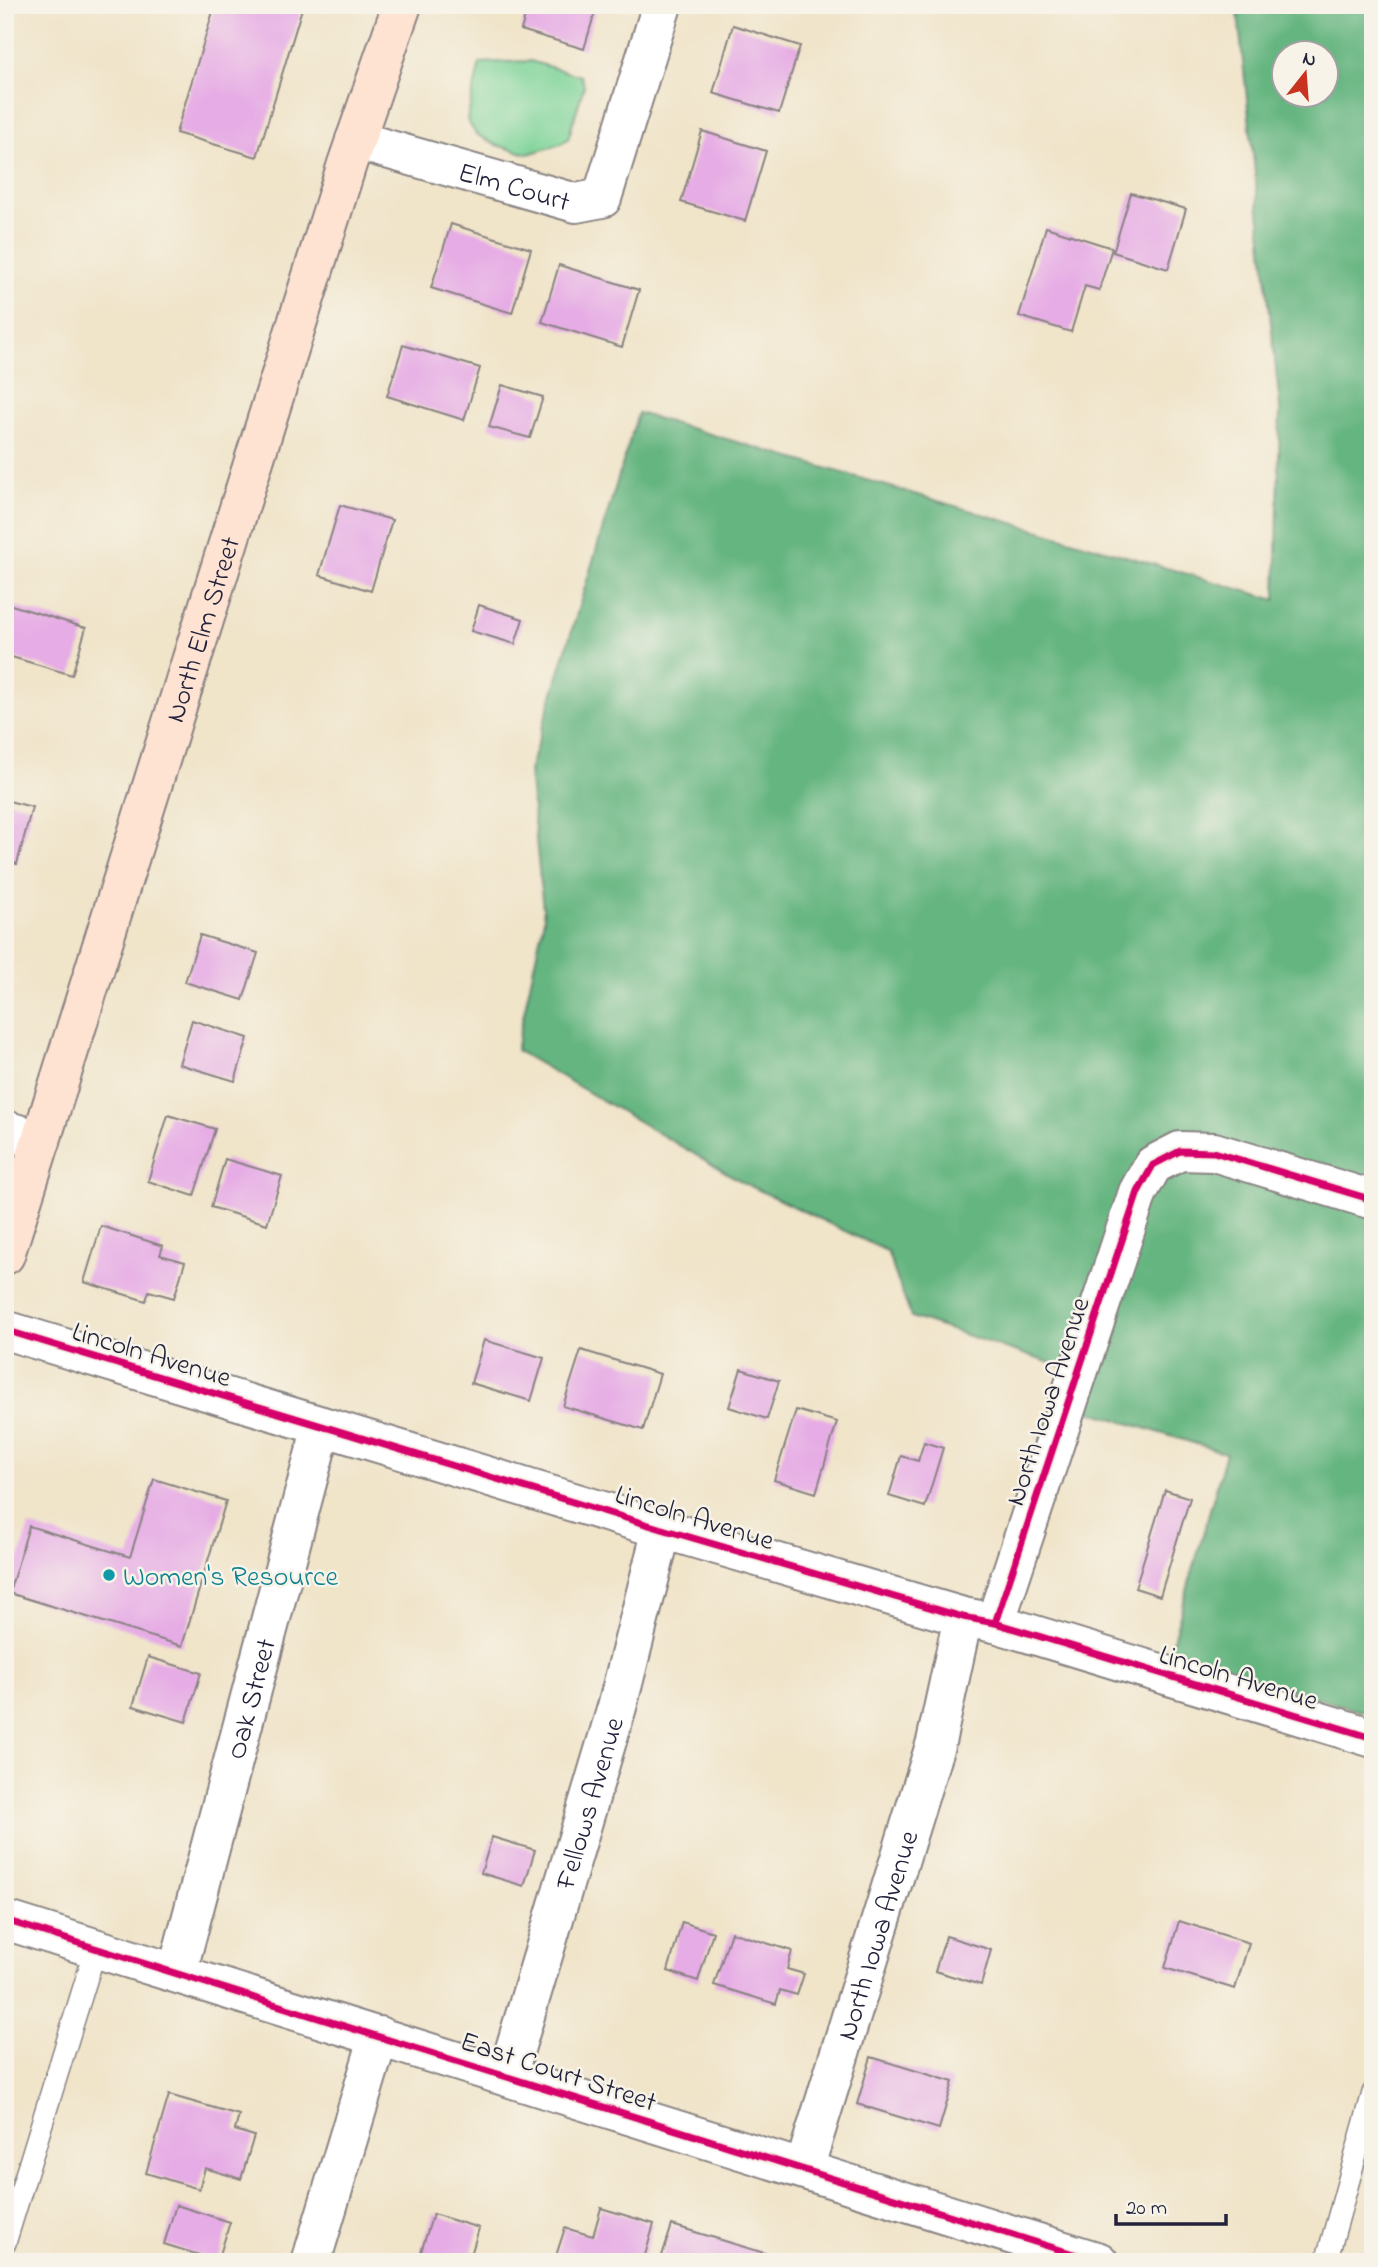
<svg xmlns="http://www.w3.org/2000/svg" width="1378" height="2267" font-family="'Indie Flower',sans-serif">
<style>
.green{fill:#7cd397;stroke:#4f7a69;stroke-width:2}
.forest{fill:#65b580;stroke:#446c5e;stroke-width:2;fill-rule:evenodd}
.building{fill:#e6ace5}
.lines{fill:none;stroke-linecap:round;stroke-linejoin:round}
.service-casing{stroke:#898382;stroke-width:24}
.minor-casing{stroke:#898382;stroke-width:42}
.secondary-casing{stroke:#898382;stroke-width:42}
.service{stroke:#fff;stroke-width:21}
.minor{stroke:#fff;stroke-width:38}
.secondary{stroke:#fee3d2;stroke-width:38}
.cycleway-casing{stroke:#f7f3e8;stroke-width:11}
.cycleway{stroke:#d6006c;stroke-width:7}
.culture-dot{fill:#0f9aa8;stroke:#f7f3e8;stroke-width:2.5}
.labels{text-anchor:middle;stroke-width:5;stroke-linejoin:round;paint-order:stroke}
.street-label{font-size:28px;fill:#22223b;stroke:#f7f3e8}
.culture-label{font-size:28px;fill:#0d838f;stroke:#f7f3e8;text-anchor:start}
</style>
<rect width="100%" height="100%" fill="#f7f3e8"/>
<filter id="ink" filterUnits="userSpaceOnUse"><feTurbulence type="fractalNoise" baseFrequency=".0143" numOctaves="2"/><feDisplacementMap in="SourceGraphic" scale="14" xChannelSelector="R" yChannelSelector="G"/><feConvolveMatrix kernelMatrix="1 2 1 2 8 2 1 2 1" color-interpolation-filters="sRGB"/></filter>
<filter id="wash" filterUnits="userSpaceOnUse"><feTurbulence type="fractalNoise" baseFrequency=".00686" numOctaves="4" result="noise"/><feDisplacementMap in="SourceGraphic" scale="28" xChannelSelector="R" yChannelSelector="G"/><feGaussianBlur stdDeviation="1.57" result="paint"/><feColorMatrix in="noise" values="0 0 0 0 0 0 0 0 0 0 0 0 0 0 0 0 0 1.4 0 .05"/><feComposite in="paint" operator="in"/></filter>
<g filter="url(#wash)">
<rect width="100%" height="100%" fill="#f0e4c9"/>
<path class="green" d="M530,61L581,76L584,86L568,139L561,144L528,154L496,145L476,134L467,120L480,63Z"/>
<path class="forest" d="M1237,5H1373V1715L1169,1654L1226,1453L1089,1411L1096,1378L911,1317L887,1251L746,1184L516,1050L544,919L529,771L638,413L1276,600L1280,407ZM1284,52H1326V94H1284Z"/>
<g id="blocks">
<path class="building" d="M215,5H303L257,157L176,133Z
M528,5H597L584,49L521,30Z
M733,25L800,46L779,113L713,93Z
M702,131L766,151L745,221L681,202Z
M1131,193L1186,209L1168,269L1113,252Z
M451,224L531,249L512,313L431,288Z
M1046,227L1112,248L1099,290L1085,286L1071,332L1019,316Z
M559,265L639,290L622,347L542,322Z
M403,345L480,368L464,420L387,396Z
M502,385L543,397L530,438L489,427Z
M340,505L392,520L371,591L319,575Z
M5,603L86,628L72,675L5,655Z
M479,605L523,619L515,644L471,631Z
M5,800L32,807L17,864L5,861Z
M200,935L258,953L243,1000L185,982Z
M192,1020L248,1038L235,1081L179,1064Z
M168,1115L215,1129L194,1196L148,1181Z
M225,1159L282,1176L267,1224L211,1207Z
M101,1226L163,1246L160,1255L185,1262L174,1298L149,1291L146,1301L84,1282Z
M484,1340L544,1358L531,1401L471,1383Z
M581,1350L660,1374L643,1430L563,1406Z
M741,1369L779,1381L767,1419L729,1407Z
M796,1410L837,1422L816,1493L774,1480Z
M924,1442L943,1448L925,1507L889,1496L901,1456L918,1461Z
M154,1479L226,1501L182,1646L9,1593L29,1526L130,1557Z
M1165,1490L1190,1498L1160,1596L1135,1588Z
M148,1657L201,1673L186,1722L133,1706Z
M492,1837L535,1850L524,1886L481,1873Z
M1179,1921L1249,1943L1235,1989L1165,1968Z
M682,1922L713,1932L698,1981L668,1971Z
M731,1932L792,1951L787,1969L804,1974L797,1995L780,1990L776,2004L714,1985Z
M946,1936L991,1950L981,1985L935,1971Z
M871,2057L953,2082L939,2129L857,2104Z
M169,2095L239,2115L235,2130L254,2136L241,2179L205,2168L199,2189L146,2173Z
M176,2205L230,2222L218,2261L164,2244Z
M601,2208L654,2224L643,2262H554L565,2228L593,2236Z
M433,2214L479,2228L469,2262H423L426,2253L421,2252Z
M672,2225L784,2259L783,2262H660Z"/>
</g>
</g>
<g filter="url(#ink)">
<use href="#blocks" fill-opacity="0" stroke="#898382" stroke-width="2"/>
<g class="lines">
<defs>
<path id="service" d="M5,2243L96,1948
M1326,2262L1373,2093"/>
<g id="minor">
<path id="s1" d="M355,140L576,203L602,198L662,5"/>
<path d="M5,1130L41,1141"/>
<path d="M5,1330L662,1529L963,1617L995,1623L1373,1738"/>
<path d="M995,1623L1138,1192L1153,1165L1180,1151L1214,1152L1373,1200"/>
<path d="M5,1920L1099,2262"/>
<path id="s2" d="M177,1973L322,1426"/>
<path id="s3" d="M507,2076L617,1707L662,1529"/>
<path id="s4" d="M804,2169L936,1742L963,1617"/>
<path d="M311,2262L379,2036"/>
</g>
<g id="secondary">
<path id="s5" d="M5,1255L347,164L402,5"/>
</g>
</defs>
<use href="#service" class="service-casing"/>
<use href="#minor" class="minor-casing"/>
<use href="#secondary" class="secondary-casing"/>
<use href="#service" class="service"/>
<use href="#minor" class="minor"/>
<use href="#secondary" class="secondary"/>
<defs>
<path id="cycleway" d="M5,1330L662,1529L963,1617L995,1623L1373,1738
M995,1623L1138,1192L1153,1165L1180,1151L1214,1152L1373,1200
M5,1920L1099,2262"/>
</defs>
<use href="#cycleway" class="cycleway-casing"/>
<use href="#cycleway" class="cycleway"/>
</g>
</g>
<circle class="culture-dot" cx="109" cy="1575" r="7"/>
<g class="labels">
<g class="street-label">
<text dy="10" stroke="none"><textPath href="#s1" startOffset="166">Elm Court</textPath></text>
<text dy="10" stroke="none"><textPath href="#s5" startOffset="656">North Elm Street</textPath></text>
<text transform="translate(152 1353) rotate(17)" y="10">Lincoln Avenue</text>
<text transform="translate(1046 1401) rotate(-72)" y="10">North Iowa Avenue</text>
<text transform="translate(695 1516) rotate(17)" y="10">Lincoln Avenue</text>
<text transform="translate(1239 1676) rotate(17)" y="10">Lincoln Avenue</text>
<text dy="10" stroke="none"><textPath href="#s2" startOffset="284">Oak Street</textPath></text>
<text dy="10" stroke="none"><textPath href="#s3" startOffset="285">Fellows Avenue</textPath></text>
<text dy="10" stroke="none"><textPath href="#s4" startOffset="245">North Iowa Avenue</textPath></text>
<text transform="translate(559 2070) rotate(18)" y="10">East Court Street</text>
</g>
<g class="culture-label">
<text x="123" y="1585">Women's Resource</text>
</g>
</g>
<rect width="1378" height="2267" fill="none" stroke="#f7f3e8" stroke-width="28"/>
<g transform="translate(1305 74) rotate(17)"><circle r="33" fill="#f7f3e8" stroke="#a29fa3" stroke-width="2"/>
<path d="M0-5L12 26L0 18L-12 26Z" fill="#c8321e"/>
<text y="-10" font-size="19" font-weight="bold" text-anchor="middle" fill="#22223b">N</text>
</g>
<path d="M1116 2214v10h110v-10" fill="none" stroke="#22223b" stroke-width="3.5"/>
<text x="1126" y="2214" font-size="21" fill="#22223b" stroke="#f7f3e8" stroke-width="5" paint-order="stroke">20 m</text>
</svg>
